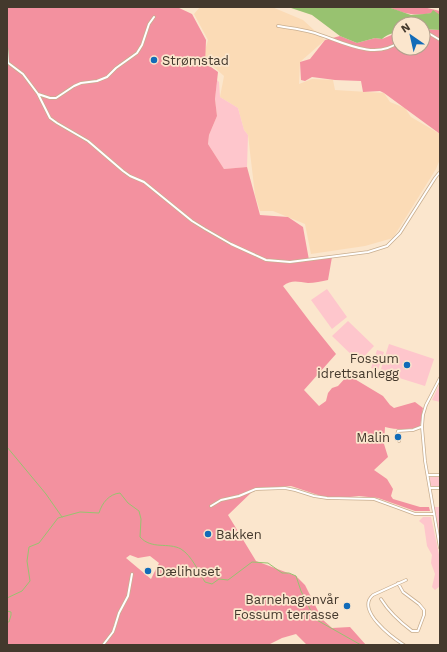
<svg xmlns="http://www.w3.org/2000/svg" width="447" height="652" font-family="'Work Sans',sans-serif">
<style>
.built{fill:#fbdbb6}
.green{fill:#fec6cc}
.forest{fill:#f3919f;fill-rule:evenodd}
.water{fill:#98c270}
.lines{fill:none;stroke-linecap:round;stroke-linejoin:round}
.stream{stroke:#98c270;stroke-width:1}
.street-casing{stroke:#c8ae90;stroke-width:3.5}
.street{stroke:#fff;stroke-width:2}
.poi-dot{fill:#126bb8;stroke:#fbe6cd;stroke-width:1.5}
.labels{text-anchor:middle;stroke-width:3.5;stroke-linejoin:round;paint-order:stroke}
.poi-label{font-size:13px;fill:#44392d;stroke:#fbe6cd;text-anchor:start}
</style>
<rect width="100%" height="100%" fill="#fbe6cd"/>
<path class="built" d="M200,7H272L303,20L325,40L300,62L299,84L312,79L333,80L335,90L384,93L390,102L405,108L411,117L440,134V159L436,169L393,238L365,246L311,254L305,224L273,211H260L255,195L248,135L244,130L238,108L220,97L224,76L215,68L207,64L204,54L208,40L194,14Z"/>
<path class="green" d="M217,80L219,82L220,97L238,108L244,130L248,135L247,167L224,169L208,144L209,135L217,116L215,99Z
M327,289L347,317L332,329L311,300Z
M348,321L374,346L359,362L332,336Z
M389,344L434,359L425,386L380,372Z
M377,350L384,352L378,370L371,368Z
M440,383V402L432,400Z
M430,477H440V486H430Z
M433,507H440V536Z
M423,517H431L440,559V586L435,590L432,587L435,574L431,563L432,555L427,546L424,525L419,521Z"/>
<path class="forest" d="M7,7H177L192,14L206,40L205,65L211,67L218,72L215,99L217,116L209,135L208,144L224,169L247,167L260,215L288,217L303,227L309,260L332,257L328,280C322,281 314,283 308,283C298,282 292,279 283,286L311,323L336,354L304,390L319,406L326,401L328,393L332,388L338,386L348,375L383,396L390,405L394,408L415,402L423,408L420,427C408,430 397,430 385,427L384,444L388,457L374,470L387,479L393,489L391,496L393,499L420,507H429L430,511H415L378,498L359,496L341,498L324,497L291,486L255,489L228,515L256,561L296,576L305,585L322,619L332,628L350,627L366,645H307L296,634L282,638L268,645H7ZM130,555L138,558L150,556L159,563L151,579L126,558Z
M388,7H423L440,11V23L431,13C416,17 402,13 388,7Z
M399,28V48H423V29L440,30V134L384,93L380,91L363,92L361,81L335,80L312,77L305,81L301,80L300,62L310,59L325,40L340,36L357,43L375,38L382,39L394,34Z"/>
<path class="water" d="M288,7H388L411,15L424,14L431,13L433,10L440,15V30L423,29V24H399V28C391,36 388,33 382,39L375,38L357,43L340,36L312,15Z"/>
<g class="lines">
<path class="stream" d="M7,447L46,494L62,517
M7,598L22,591L30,581L27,561L29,547L39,543L58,518L80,512L99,513C102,503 109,494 120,493L128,503L139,511L141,519L140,537C152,550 168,542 181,549C192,556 198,571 205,582L212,584L219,579L228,580L252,562L268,563L282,573H289L296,576L301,591L315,619L361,645
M7,611L11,612V615L9,622H7"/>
<defs>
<path id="street" d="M278,26C289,28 300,29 311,32C338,39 373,62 399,42
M423,32L430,34L440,40
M7,49L8,63
M7,62L23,74L38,94L50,118L57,123L88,141L123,171L130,176L144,182L192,221L205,229L231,244L266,260L290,262L368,252L387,246L400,233L435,178L439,173L440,174
M38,94L50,98H56L74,86L81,83L97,81L107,77L116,68L137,53L142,45L149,24L154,17
M440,378L426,405L423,415L422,427L425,461L440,548
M399,441L397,435L398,431L413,430L421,427
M428,475H440
M430,488H440
M211,506L221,500L239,496L256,489L285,488L295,490L314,496L327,498L374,499L415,514H434
M381,599C389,612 400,622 412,631H418L424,615V610L419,604L403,592L398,583
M103,645L113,632L115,626L119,613L128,596L132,574
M404,645C393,638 355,610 373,595L406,580"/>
</defs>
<use href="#street" class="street-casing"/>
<use href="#street" class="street"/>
</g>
<g class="poi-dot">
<circle cx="154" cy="60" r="4"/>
<circle cx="407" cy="365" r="4"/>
<circle cx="398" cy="437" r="4"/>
<circle cx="208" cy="534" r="4"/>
<circle cx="148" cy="571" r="4"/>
<circle cx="347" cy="606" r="4"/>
</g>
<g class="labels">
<g class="poi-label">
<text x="162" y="65">Strømstad</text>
<text x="399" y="363" text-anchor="end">Fossum<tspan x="399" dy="15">idrettsanlegg</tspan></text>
<text x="390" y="442" text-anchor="end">Malin</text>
<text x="216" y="539">Bakken</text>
<text x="156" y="576">Dælihuset</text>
<text x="339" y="604" text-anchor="end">Barnehagenvår<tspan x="339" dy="15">Fossum terrasse</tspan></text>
</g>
</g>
<rect width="447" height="652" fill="none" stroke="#44392d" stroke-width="16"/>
<g transform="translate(411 36) rotate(326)"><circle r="19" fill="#fbe6cd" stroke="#b2a18d"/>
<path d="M0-3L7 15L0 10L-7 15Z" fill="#126bb8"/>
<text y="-6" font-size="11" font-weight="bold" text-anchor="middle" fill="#44392d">N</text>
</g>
</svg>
